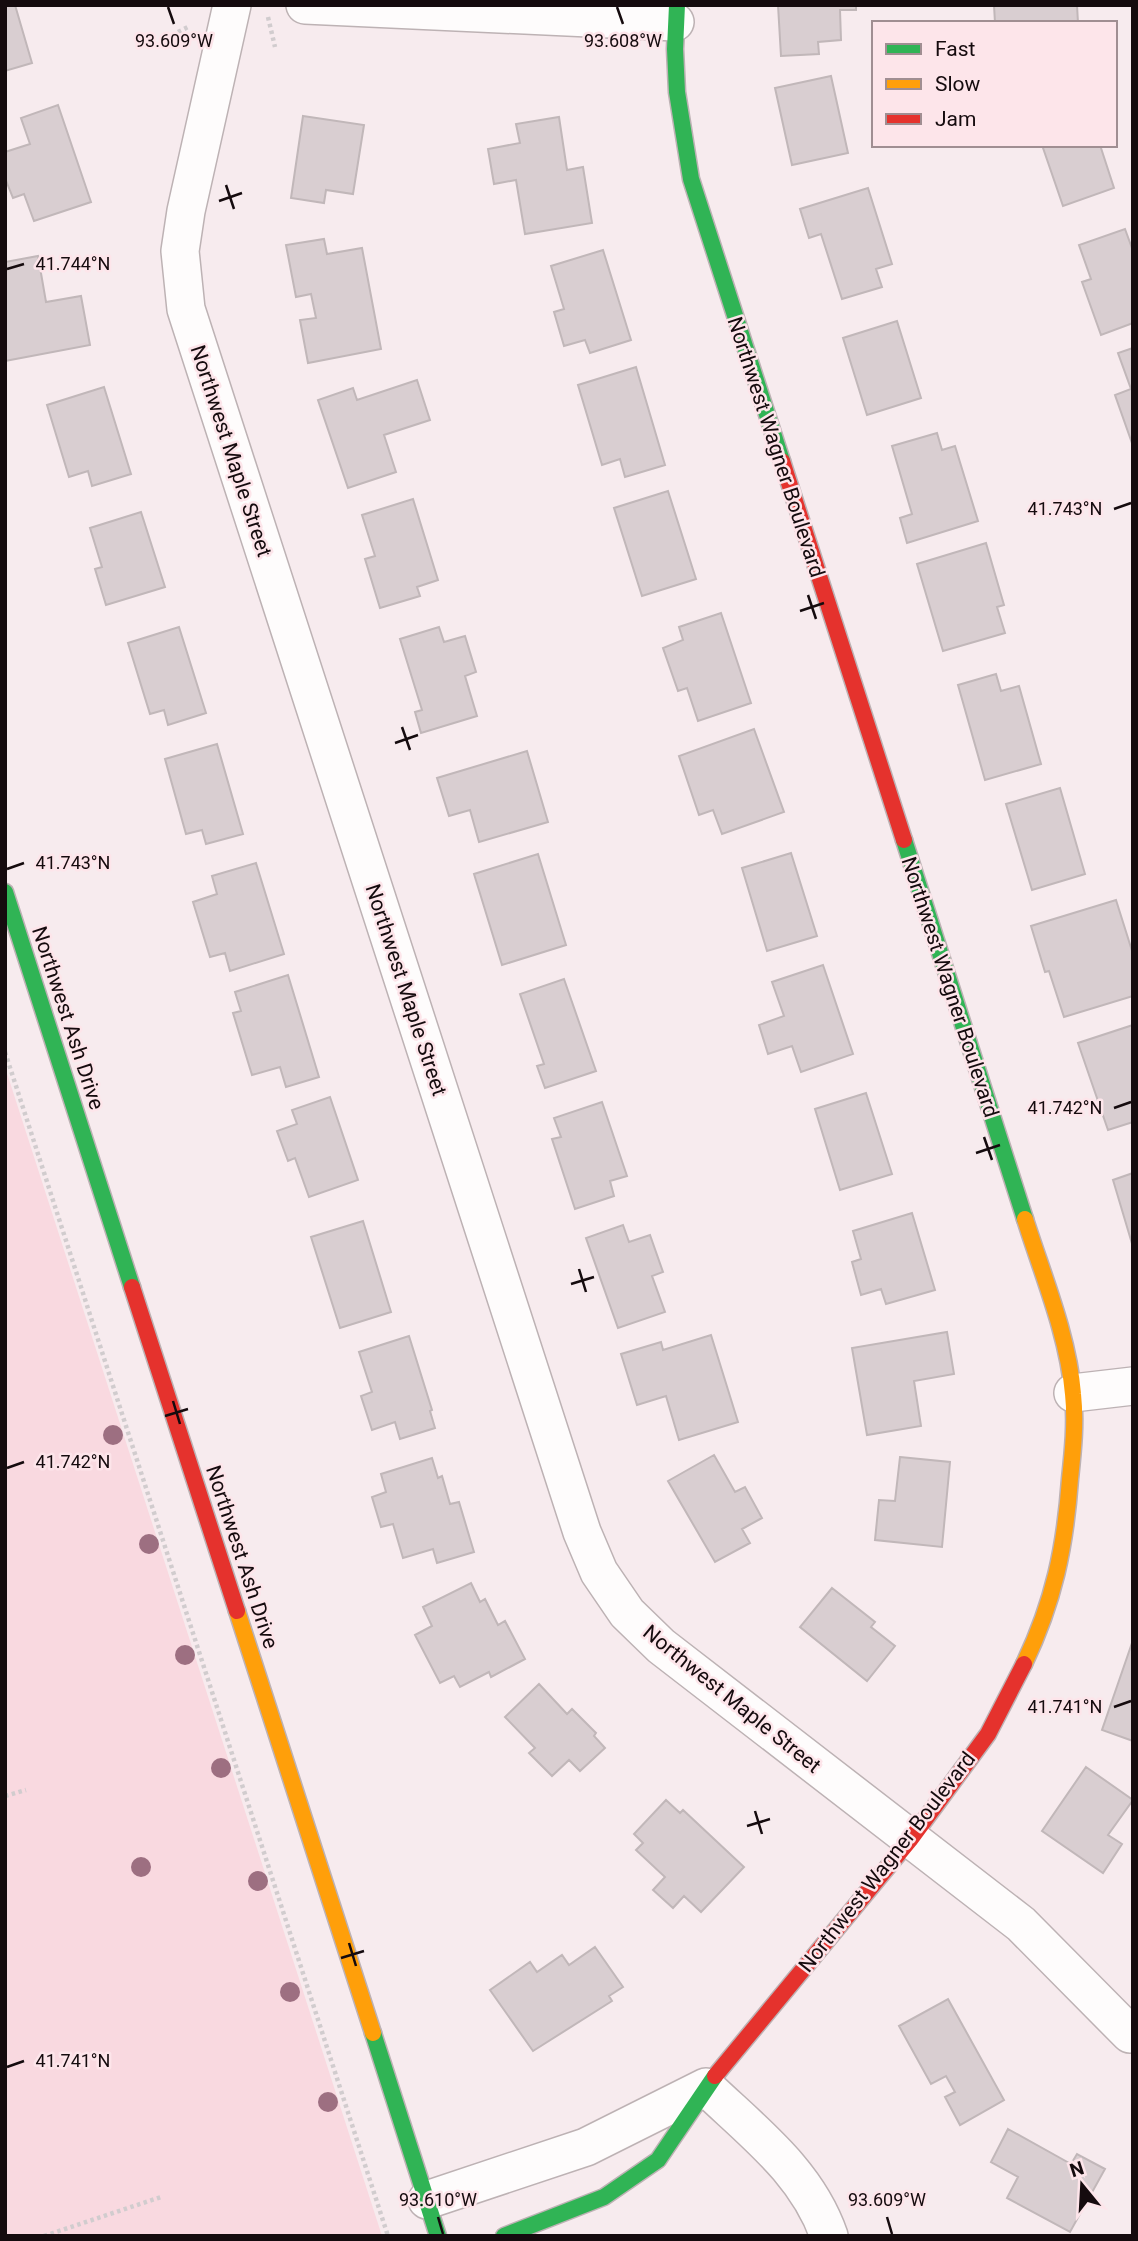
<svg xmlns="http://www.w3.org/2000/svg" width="1138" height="2241" font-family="Roboto,sans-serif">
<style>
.green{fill:#f9d9e0}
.building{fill:#d9ced1;stroke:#c1b7b9;stroke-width:2}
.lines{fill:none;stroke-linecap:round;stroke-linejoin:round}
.street-casing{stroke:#bdb2b4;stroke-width:40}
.fast-casing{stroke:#bdb2b4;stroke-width:19}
.slow-casing{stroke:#bdb2b4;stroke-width:19}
.jam-casing{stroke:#bdb2b4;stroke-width:19}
.path{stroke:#d1ccce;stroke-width:4.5;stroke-dasharray:3.5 3.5;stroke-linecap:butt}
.street{stroke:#fefcfc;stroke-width:37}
.fast{stroke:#30b455;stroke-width:16}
.slow{stroke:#ff9f0a;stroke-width:16}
.jam{stroke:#e5322d;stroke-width:16}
.tree{fill:#9d6f81}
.ticks{fill:none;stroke:#150b0e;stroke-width:2.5}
.labels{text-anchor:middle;stroke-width:5;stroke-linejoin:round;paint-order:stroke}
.street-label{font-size:21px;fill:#150b0e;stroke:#fde5ea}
.ticks-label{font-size:18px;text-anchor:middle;fill:#150b0e;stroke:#fde5ea;stroke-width:5;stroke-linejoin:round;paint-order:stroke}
</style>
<rect width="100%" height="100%" fill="#f7ebee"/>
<path class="green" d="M5,1067L382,2236H5Z"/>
<path class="building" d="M5,5H15L32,63L5,71Z
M778,5H856V10H840L841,40L818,42L819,54L781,56Z
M994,5H1077L1078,23H995Z
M831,76L848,153L792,165L775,88Z
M58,105L91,202L34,221L24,194L13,198L5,178V152L30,144L21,118Z
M303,116L364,125L353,194L326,190L324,203L291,198Z
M559,117L567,170L583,167L592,223L525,234L516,180L494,184L488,149L520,143L516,124Z
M1042,145H1100L1114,188L1063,206Z
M868,188L892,264L876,269L882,287L842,299L821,234L809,238L800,209Z
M1125,229L1133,251V323L1101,335L1082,282L1091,279L1079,245Z
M324,239L327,254L362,248L381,349L308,363L300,320L316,318L311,294L296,297L286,245Z
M603,250L631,340L590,353L585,340L564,346L554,312L564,309L551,266Z
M38,256L46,302L81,296L90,345L5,361V262Z
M897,321L921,398L867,415L843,338Z
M1133,348V446L1115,395L1131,389L1118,353Z
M636,367L665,465L625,477L620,459L602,465L578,385Z
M417,380L430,420L384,435L396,472L348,488L318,400L353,388L357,400Z
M104,387L131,474L92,486L88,471L69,477L47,405Z
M937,433L942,450L955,446L978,521L907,543L900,518L912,514L892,446Z
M668,491L696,579L642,596L614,508Z
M413,499L438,580L417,587L420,596L380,608L365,559L375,556L362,515Z
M141,512L165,587L106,605L95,569L102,567L90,528Z
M986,543L1004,605L997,607L1005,633L943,651L917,564Z
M721,613L751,703L698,721L687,688L678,691L663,648L683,640L679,627Z
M179,627L206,713L168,725L164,710L150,714L128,643Z
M439,627L444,642L465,636L476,672L465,676L477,716L421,733L415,712L422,710L400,639Z
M996,674L1001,691L1019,686L1041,764L985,780L958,685Z
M754,729L784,812L722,834L713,810L699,815L679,756Z
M217,744L243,834L206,844L202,830L186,834L165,759Z
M527,751L548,822L479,842L470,810L449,816L437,778Z
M1060,788L1085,874L1032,890L1006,804Z
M791,853L817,936L767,951L742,868Z
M538,854L566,945L502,965L474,874Z
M256,863L284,954L230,971L225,953L210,957L193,902L217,894L212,876Z
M1116,900L1133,954V996L1064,1017L1049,971L1045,972L1031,926Z
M823,965L853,1054L801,1072L792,1046L768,1054L759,1025L784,1016L772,982Z
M288,975L319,1077L286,1087L280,1067L252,1075L233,1013L241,1011L235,992Z
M564,979L596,1071L545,1088L537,1066L544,1064L520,994Z
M1133,1025V1122L1108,1130L1078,1043Z
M866,1093L892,1174L840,1190L815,1109Z
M330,1097L358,1180L309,1197L295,1158L288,1161L277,1131L297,1124L292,1110Z
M602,1102L627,1176L610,1181L614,1196L575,1209L552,1139L561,1137L554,1118Z
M1133,1173V1247L1113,1180Z
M912,1213L935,1290L886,1304L881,1289L861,1295L852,1262L861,1259L853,1231Z
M363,1221L391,1312L340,1328L311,1237Z
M623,1225L629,1242L650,1235L663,1272L652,1276L665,1312L618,1328L586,1238Z
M947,1332L954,1374L914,1381L921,1426L867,1435L852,1348Z
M711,1335L738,1422L679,1440L666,1396L637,1405L621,1354L661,1342L663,1350Z
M409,1336L432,1410L430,1411L435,1428L400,1439L395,1422L372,1430L361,1396L372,1392L359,1352Z
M714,1455L735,1492L745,1487L762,1518L742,1529L750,1543L715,1562L668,1481Z
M900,1457L950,1462L942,1547L875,1540L879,1500L895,1501Z
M432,1458L438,1478L442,1476L450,1504L459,1502L474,1552L437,1563L433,1549L403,1558L393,1524L381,1527L372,1497L386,1492L381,1474Z
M471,1583L480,1602L485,1599L498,1625L505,1621L525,1659L491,1677L489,1672L460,1687L454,1676L440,1683L415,1635L432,1626L423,1607Z
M832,1588L875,1622L871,1627L895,1646L867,1681L800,1627Z
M1133,1640V1741L1102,1730Z
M539,1684L567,1714L572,1709L596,1733L594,1736L605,1748L580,1771L569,1760L552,1776L529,1753L535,1748L505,1717Z
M1086,1767L1133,1800L1108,1835L1122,1844L1103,1873L1042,1831Z
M666,1800L680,1813L683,1810L744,1867L701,1912L684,1896L673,1908L653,1890L665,1877L636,1850L643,1843L634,1834Z
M595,1947L623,1987L609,1996L612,2001L533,2051L490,1990L530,1962L537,1972L562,1955L569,1965Z
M948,1999L1004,2100L960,2125L945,2097L955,2092L946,2076L931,2084L899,2026Z
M1008,2129L1071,2164L1077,2154L1105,2169L1070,2232L1007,2198L1018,2177L991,2162Z"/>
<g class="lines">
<defs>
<path id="street" d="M232,5L186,211L180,251L186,309L582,1532L599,1572L627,1613L661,1646L1021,1924L1130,2034
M305,5L675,22
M1073,1393L1133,1386
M427,2200L586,2147L706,2087C753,2132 807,2172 829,2236"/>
<path id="fast" d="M677,5L675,49L677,92L691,179L782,461
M904,840L1025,1219
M5,892L132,1287
M373,2033L438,2236
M504,2236L604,2197L658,2160L715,2076"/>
<path id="slow" d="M237,1611L373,2033
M1024,1664C1054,1601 1065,1548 1070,1479C1073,1451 1076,1422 1073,1394C1068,1335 1043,1276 1025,1219"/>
<path id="jam" d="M782,461L904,840
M132,1287L237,1611
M715,2076L910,1840L988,1734L1024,1664"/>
</defs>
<use href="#street" class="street-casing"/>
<use href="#fast" class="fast-casing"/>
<use href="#slow" class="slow-casing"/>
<use href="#jam" class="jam-casing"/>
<path class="path" d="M268,17L275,47
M178,32L190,26
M5,1052L388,2236
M5,1796L26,1790
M44,2236L161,2197"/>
<use href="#street" class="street"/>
<use href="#fast" class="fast"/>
<use href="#slow" class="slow"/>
<use href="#jam" class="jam"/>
</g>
<g class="tree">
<circle cx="113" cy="1435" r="10"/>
<circle cx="149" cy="1544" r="10"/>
<circle cx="185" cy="1655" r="10"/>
<circle cx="221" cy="1768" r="10"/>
<circle cx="141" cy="1867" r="10"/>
<circle cx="258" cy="1881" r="10"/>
<circle cx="290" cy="1992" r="10"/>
<circle cx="328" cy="2102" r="10"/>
</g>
<path class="ticks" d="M168,7L174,24M617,7L623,24M226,185L234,209M219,201L242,193M7,269L24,264M1114,509L1131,503M808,595L816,619M800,611L824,603M402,727L410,750M395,743L418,735M7,869L24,863M1114,1108L1131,1102M984,1137L992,1160M976,1153L1000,1145M579,1269L586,1292M571,1284L594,1277M173,1401L180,1424M165,1416L188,1409M7,1468L24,1462M1114,1707L1131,1701M755,1811L762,1834M747,1826L770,1819M349,1943L356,1966M341,1958L364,1951M7,2067L24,2061M438,2217L443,2234M887,2217L892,2234"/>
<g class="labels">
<g class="street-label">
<text transform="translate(776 447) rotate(72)" y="7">Northwest Wagner Boulevard</text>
<text transform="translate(231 451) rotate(72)" y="7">Northwest Maple Street</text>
<text transform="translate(950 987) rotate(72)" y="7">Northwest Wagner Boulevard</text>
<text transform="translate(406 990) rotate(72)" y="7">Northwest Maple Street</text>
<text transform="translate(68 1018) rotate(72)" y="7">Northwest Ash Drive</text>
<text transform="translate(242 1557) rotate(72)" y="7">Northwest Ash Drive</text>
<text transform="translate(732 1699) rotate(39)" y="7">Northwest Maple Street</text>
<text transform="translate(887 1862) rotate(-52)" y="7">Northwest Wagner Boulevard</text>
</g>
</g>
<g class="ticks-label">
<text x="174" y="47">93.609°W</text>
<text x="623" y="47">93.608°W</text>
<text x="73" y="270">41.744°N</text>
<text x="1065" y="515">41.743°N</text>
<text x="73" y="869">41.743°N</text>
<text x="1065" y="1114">41.742°N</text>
<text x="73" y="1468">41.742°N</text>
<text x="1065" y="1713">41.741°N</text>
<text x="73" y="2067">41.741°N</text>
<text x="438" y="2206">93.610°W</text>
<text x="887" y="2206">93.609°W</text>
</g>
<rect width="1138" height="2241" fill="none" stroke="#150b0e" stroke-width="14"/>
<rect x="872" y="21" width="245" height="126" fill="#fde5ea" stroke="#a08e92" stroke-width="2"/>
<rect x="886" y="44" width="35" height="10" fill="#30b455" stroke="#a08e92" stroke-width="2"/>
<text x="935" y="56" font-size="21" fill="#150b0e">Fast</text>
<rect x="886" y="79" width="35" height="10" fill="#ff9f0a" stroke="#a08e92" stroke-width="2"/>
<text x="935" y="91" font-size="21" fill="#150b0e">Slow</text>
<rect x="886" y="114" width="35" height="10" fill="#e5322d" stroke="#a08e92" stroke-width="2"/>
<text x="935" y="126" font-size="21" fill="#150b0e">Jam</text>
<g transform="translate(1082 2185) rotate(342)" stroke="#fde5ea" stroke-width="5" paint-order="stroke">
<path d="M0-5L12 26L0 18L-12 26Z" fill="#150b0e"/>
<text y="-10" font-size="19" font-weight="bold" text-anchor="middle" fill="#150b0e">N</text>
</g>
</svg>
